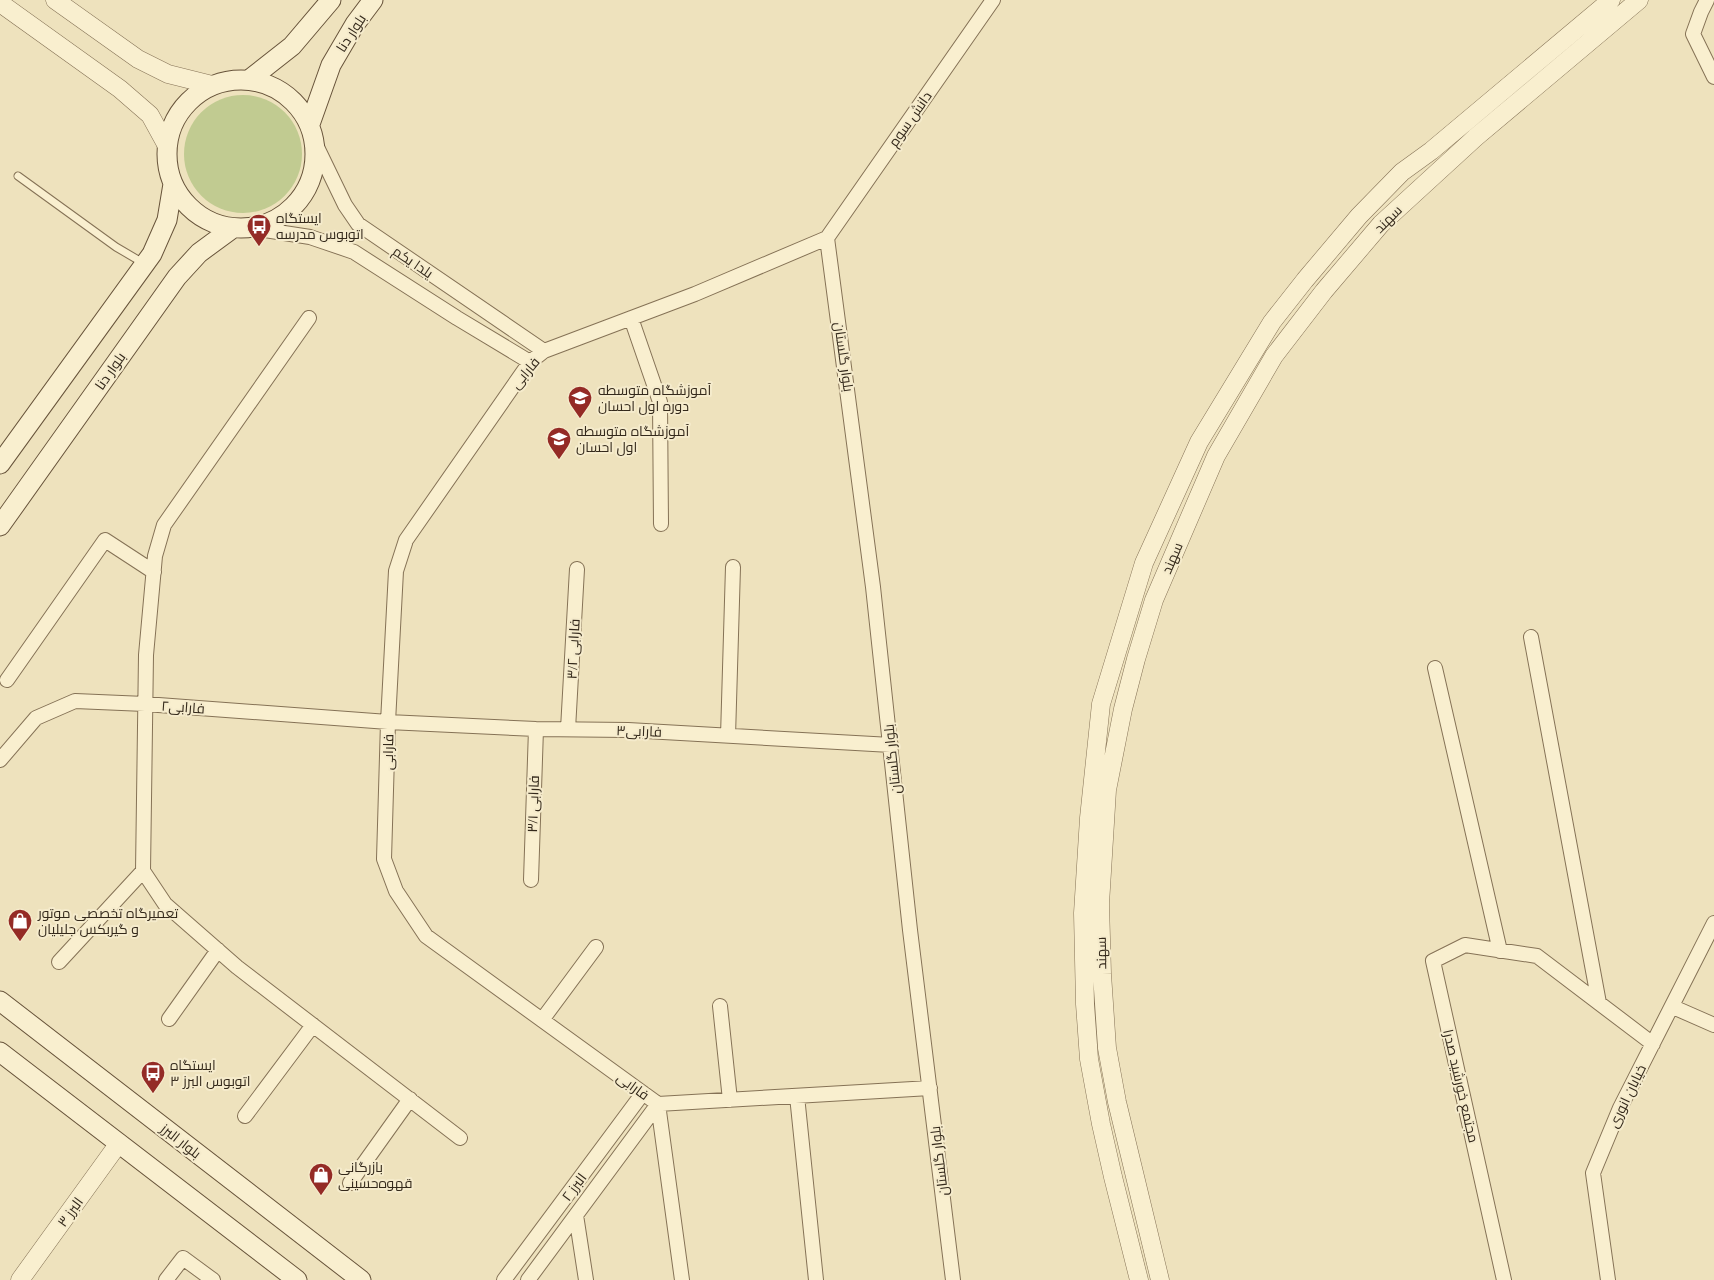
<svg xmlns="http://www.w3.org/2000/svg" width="1714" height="1280" font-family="'Times New Roman',Cairo,serif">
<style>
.green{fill:#c1cb91}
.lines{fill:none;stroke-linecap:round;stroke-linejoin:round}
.service-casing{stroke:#857256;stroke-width:9}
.minor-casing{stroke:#857256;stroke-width:16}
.tertiary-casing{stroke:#857256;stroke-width:19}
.secondary-casing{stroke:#67533a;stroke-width:21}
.service{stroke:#f9efcf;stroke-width:7}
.minor{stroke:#f9efcf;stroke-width:14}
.tertiary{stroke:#f9efcf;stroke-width:18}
.secondary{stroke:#f9efcf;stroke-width:19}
.labels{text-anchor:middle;stroke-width:4;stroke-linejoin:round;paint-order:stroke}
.street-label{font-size:14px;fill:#34291b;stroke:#f5ebcc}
.poi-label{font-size:14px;fill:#34291b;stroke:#f5ebcc;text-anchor:start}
</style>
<rect width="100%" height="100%" fill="#eee2bd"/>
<path class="green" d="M184 154a59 59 0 1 1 118 0a59 59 0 1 1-118 0Z"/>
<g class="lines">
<defs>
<path id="service" d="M18,176L116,247L145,264"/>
<path id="minor" d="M1707,0L1701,12L1693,34L1714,77
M315,143L345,205L358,224L544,351
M252,228L310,237L354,252L457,318L530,362
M827,238L695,294L544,351L530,362L406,540L396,571L388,722L384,859L396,891L426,936L658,1104L930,1088
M827,238L873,587L910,930L953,1280
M827,238L993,0
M309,318L164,525L155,556L146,655L143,871L165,904L237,967L460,1138
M631,318L660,402L661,524
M1531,637L1599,1003
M1435,668L1500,951
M7,680L105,540L154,572
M568,729L577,569
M728,736L733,567
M0,760L36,718L75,701L145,704L388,722L536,729L628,730L891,745
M531,880L536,729
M59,962L143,871
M720,1006L730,1100
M1673,1007L1714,1025
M169,1019L218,950
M542,1020L596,947
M797,1096L816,1280
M658,1104L682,1280
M245,1116L313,1025
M350,1183L410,1099
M576,1215L586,1280
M166,1280L183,1258L213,1280
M504,1280L643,1093
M528,1280L658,1104
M1504,1280L1433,961L1465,945L1537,956L1653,1044
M1608,1280L1593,1173L1620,1108L1714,923"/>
<path id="tertiary" d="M55,0L138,59L168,74L212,85
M0,3L120,89L150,115L167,146
M20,1280L119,1143
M1139,1280L1113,1177L1101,1124L1089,1059L1085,1004L1083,913L1089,818L1101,704L1144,563L1199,442L1272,322L1305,280L1359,216L1402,172L1431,151L1611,0
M1160,1280L1117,1102L1107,1048L1102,974L1100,904L1107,790L1123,709L1136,659L1154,600L1216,456L1274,356L1324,291L1381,224L1476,137L1639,0"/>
<path id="secondary" d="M250,79L292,46L331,0
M167 154a74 74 0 1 1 148 0a74 74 0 1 1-148 0Z
M310,124L331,65L355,24L373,0
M0,464L152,254L167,220L173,184
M0,526L177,277L199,253L233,228
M0,1001L361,1280
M0,1052L297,1280"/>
</defs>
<use href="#service" class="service-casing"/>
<use href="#minor" class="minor-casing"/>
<use href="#tertiary" class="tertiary-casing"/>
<use href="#secondary" class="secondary-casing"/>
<use href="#service" class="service"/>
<use href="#minor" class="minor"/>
<use href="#tertiary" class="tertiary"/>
<use href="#secondary" class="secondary"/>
</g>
<defs>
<symbol id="bus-pin" viewBox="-11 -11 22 30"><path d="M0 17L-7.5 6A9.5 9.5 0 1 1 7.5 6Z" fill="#942b26" stroke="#f5ebcc"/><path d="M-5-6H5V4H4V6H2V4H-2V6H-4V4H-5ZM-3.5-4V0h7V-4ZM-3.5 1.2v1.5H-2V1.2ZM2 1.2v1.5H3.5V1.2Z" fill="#fff"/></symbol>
<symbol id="school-pin" viewBox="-11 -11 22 30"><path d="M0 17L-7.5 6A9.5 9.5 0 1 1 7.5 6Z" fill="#942b26" stroke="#f5ebcc"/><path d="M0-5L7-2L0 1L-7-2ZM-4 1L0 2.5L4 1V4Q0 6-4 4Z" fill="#fff"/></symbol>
<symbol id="shop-pin" viewBox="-11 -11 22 30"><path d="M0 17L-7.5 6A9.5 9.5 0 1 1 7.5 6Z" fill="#942b26" stroke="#f5ebcc"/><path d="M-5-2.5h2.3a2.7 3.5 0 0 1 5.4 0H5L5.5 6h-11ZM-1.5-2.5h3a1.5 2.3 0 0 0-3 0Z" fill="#fff"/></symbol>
</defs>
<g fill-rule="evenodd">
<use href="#bus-pin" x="245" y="212" width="28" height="38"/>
<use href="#school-pin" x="566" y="384" width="28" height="38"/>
<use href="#school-pin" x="545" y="425" width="28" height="38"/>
<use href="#shop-pin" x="6" y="907" width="28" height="38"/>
<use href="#bus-pin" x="139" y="1059" width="28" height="38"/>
<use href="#shop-pin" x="307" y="1161" width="28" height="38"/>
</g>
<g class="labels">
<g class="street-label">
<text transform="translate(351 33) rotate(-57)" y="5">بلوار دنا</text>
<text transform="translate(910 119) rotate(-55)" y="5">دانش سوم</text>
<text transform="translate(1388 219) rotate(-45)" y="5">سهند</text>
<text transform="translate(413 262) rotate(34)" y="5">یلدا یکم</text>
<text transform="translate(844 357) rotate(82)" y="5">بلوار گلستان</text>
<text transform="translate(110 371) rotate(-55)" y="5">بلوار دنا</text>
<text transform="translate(525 373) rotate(-50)" y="5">فارابی</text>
<text transform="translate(1172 558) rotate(-67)" y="5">سهند</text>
<text transform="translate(573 649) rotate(-87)" y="5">فارابی ۳/۲</text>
<text transform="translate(183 707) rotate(4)" y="5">فارابی۲</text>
<text transform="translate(639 731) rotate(2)" y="5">فارابی۳</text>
<text transform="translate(388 752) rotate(-89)" y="5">فارابی</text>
<text transform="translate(892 759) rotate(-96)" y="5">بلوار گلستان</text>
<text transform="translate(533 804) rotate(-88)" y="5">فارابی ۳/۱</text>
<text transform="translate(1101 953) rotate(-91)" y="5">سهند</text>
<text transform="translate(633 1086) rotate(36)" y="5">فارابی</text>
<text transform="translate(1461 1086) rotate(77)" y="5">مجتمع خورشید صدرا</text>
<text transform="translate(1627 1096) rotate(-64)" y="5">خیابان انوری</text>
<text transform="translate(181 1141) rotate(38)" y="5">بلوار البرز</text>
<text transform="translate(939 1161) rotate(-97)" y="5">بلوار گلستان</text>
<text transform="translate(574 1187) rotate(-53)" y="5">البرز ۲</text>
<text transform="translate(70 1212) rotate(-54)" y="5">البرز ۳</text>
</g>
<g class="poi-label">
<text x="276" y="223">ایستگاه<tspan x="276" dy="16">اتوبوس مدرسه</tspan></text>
<text x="598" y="395">آموزشگاه متوسطه<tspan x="598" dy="16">دوره اول احسان</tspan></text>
<text x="576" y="436">آموزشگاه متوسطه<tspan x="576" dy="16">اول احسان</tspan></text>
<text x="38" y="918">تعمیرگاه تخصصی موتور<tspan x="38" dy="16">و گیربکس جلیلیان</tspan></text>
<text x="170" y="1070">ایستگاه<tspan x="170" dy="16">اتوبوس البرز ۳</tspan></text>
<text x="338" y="1172">بازرگانی<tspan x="338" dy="16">قهوه‌حسینی</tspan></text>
</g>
</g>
</svg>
